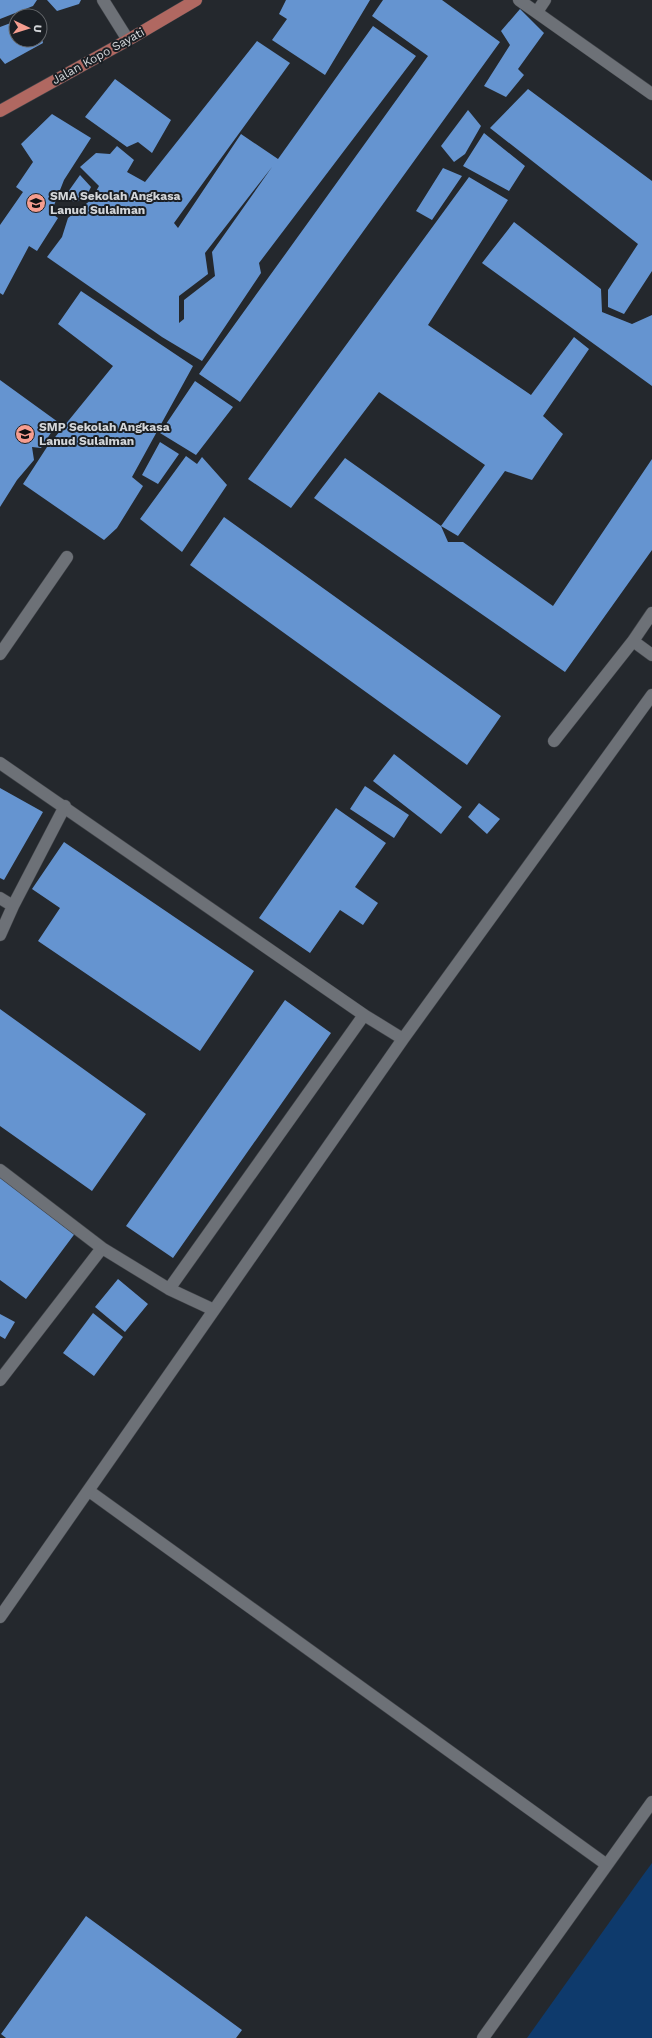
<svg xmlns="http://www.w3.org/2000/svg" width="652" height="2038" font-family="'Work Sans',sans-serif">
<style>
.green{fill:#0e3a6c}
.building{fill:#6594d0;fill-rule:evenodd}
.lines{fill:none;stroke-linecap:round;stroke-linejoin:round}
.lane-casing{stroke:#414449;stroke-width:13}
.street-casing{stroke:#414449;stroke-width:13}
.primary-casing{stroke:#414449;stroke-width:13}
.lane{stroke:#6d7177;stroke-width:12}
.street{stroke:#6d7177;stroke-width:12}
.primary{stroke:#b06861;stroke-width:12}
.labels{text-anchor:middle;stroke-width:4;stroke-linejoin:round;paint-order:stroke}
.street-label{font-size:12px;fill:#d3d6d9;stroke:#1b1f24}
.poi-label{font-size:12px;font-weight:bold;fill:#d3d6d9;stroke:#1b1f24;text-anchor:start}
</style>
<rect width="100%" height="100%" fill="#24282d"/>
<path class="green" d="M652,1863V2038H527L641,1878Z"/>
<path class="building" d="M0,0H37L33,6L0,19Z
M47,0H81L79,4L57,11Z
M286,0H370L325,75L272,40L287,19L279,14Z
M383,0H442L500,42L240,402L199,374L428,56L372,16Z
M520,9L544,33L518,69L524,75L506,97L484,86L510,45L501,31Z
M16,21V40H40L41,34L43,43L5,64L0,58V27Z
M373,26L416,56L259,263L261,273L202,361L162,337L47,257L62,237L68,218L91,200L99,186L80,167L96,153L110,154L117,146L134,160L127,172L145,182L257,41L290,63L174,223L178,228L241,134L278,159ZM272,167L212,252L215,276L184,300V319L179,323V296L208,274L205,253Z
M115,79L171,120L152,153L138,142L127,147L85,117Z
M528,89L652,181V271L624,314L608,307V290L638,244L490,128Z
M468,110L481,126L465,154L454,162L441,146Z
M52,114L91,138L64,180L51,213L58,218L37,251L29,246L3,295L0,293V225L23,192L16,187L33,162L21,144Z
M484,133L525,166L509,191L463,166Z
M443,168L462,176L432,220L416,211Z
M80,175L91,187L87,195L77,202L63,199Z
M469,177L508,200L428,325L531,395L574,337L589,349L543,416L563,434L532,480L505,471L458,536L441,526L485,465L379,392L291,508L248,479Z
M514,222L601,289L602,312L632,324L652,315V386L482,263Z
M81,291L193,366L132,477L143,486L117,528L104,540L23,484L47,447L113,366L58,324Z
M0,380L58,422L41,448L32,447L34,460L17,480L0,507Z
M195,381L233,407L196,455L160,433Z
M160,442L179,454L158,484L142,475Z
M186,456L197,464L202,457L227,485L182,552L140,519Z
M345,458L441,526L448,542H463L553,606L652,459V550L565,672L314,498Z
M224,517L501,716L467,765L190,565Z
M394,754L462,807L441,834L373,781Z
M365,786L409,815L394,838L350,809Z
M0,788L43,812L4,880L0,878Z
M479,803L500,819L487,834L468,817Z
M336,808L386,843L355,887L378,903L363,925L340,910L310,953L259,918Z
M64,842L254,971L200,1051L38,941L60,908L32,889Z
M285,1000L331,1033L173,1258L126,1226Z
M0,1009L146,1114L92,1191L0,1126Z
M0,1176L76,1232L26,1299L0,1280Z
M118,1279L148,1304L125,1332L95,1307Z
M93,1313L123,1337L94,1376L63,1353Z
M0,1314L15,1322L5,1339L0,1336Z
M86,1916L242,2030L236,2038H6L1,2034Z"/>
<g class="lines">
<defs>
<path id="lane" d="M519,0L652,94
M537,12L545,0
M633,641L652,655
M0,654L67,557
M554,741L633,641L652,613
M0,763L364,1015L403,1039
M0,898L13,906
M0,935L13,906L65,806
M0,1170L102,1248L169,1289L214,1310
M169,1289L364,1015
M0,1380L102,1248
M89,1491L607,1865
M0,1617L403,1039L652,695
M483,2038L652,1802"/>
<path id="street" d="M103,0L128,40"/>
<path id="primary" d="M0,111L128,40L196,0"/>
</defs>
<use href="#lane" class="lane-casing"/>
<use href="#street" class="street-casing"/>
<use href="#primary" class="primary-casing"/>
<use href="#lane" class="lane"/>
<use href="#street" class="street"/>
<use href="#primary" class="primary"/>
</g>
<defs>
<symbol id="school-disc" viewBox="-11 -11 22 22"><circle r="9.5" fill="#f59d8f" stroke="#1b1f24"/><path d="M0-5L7-2L0 1L-7-2ZM-4 1L0 2.5L4 1V4Q0 6-4 4Z" fill="#111"/></symbol>
</defs>
<g fill-rule="evenodd">
<use href="#school-disc" x="25" y="192" width="22" height="22"/>
<use href="#school-disc" x="14" y="423" width="22" height="22"/>
</g>
<g class="labels">
<g class="street-label">
<text transform="translate(98 56) rotate(-29)" y="4">Jalan Kopo Sayati</text>
</g>
<g class="poi-label">
<text x="50" y="200">SMA Sekolah Angkasa<tspan x="50" dy="14">Lanud Sulaiman</tspan></text>
<text x="39" y="431">SMP Sekolah Angkasa<tspan x="39" dy="14">Lanud Sulaiman</tspan></text>
</g>
</g>
<g transform="translate(28 28) rotate(94)"><circle r="19" fill="#1b1f24" stroke="#65686c"/>
<path d="M0-3L7 15L0 10L-7 15Z" fill="#f59d8f"/>
<text y="-6" font-size="11" font-weight="bold" text-anchor="middle" fill="#d3d6d9">U</text>
</g>
</svg>
